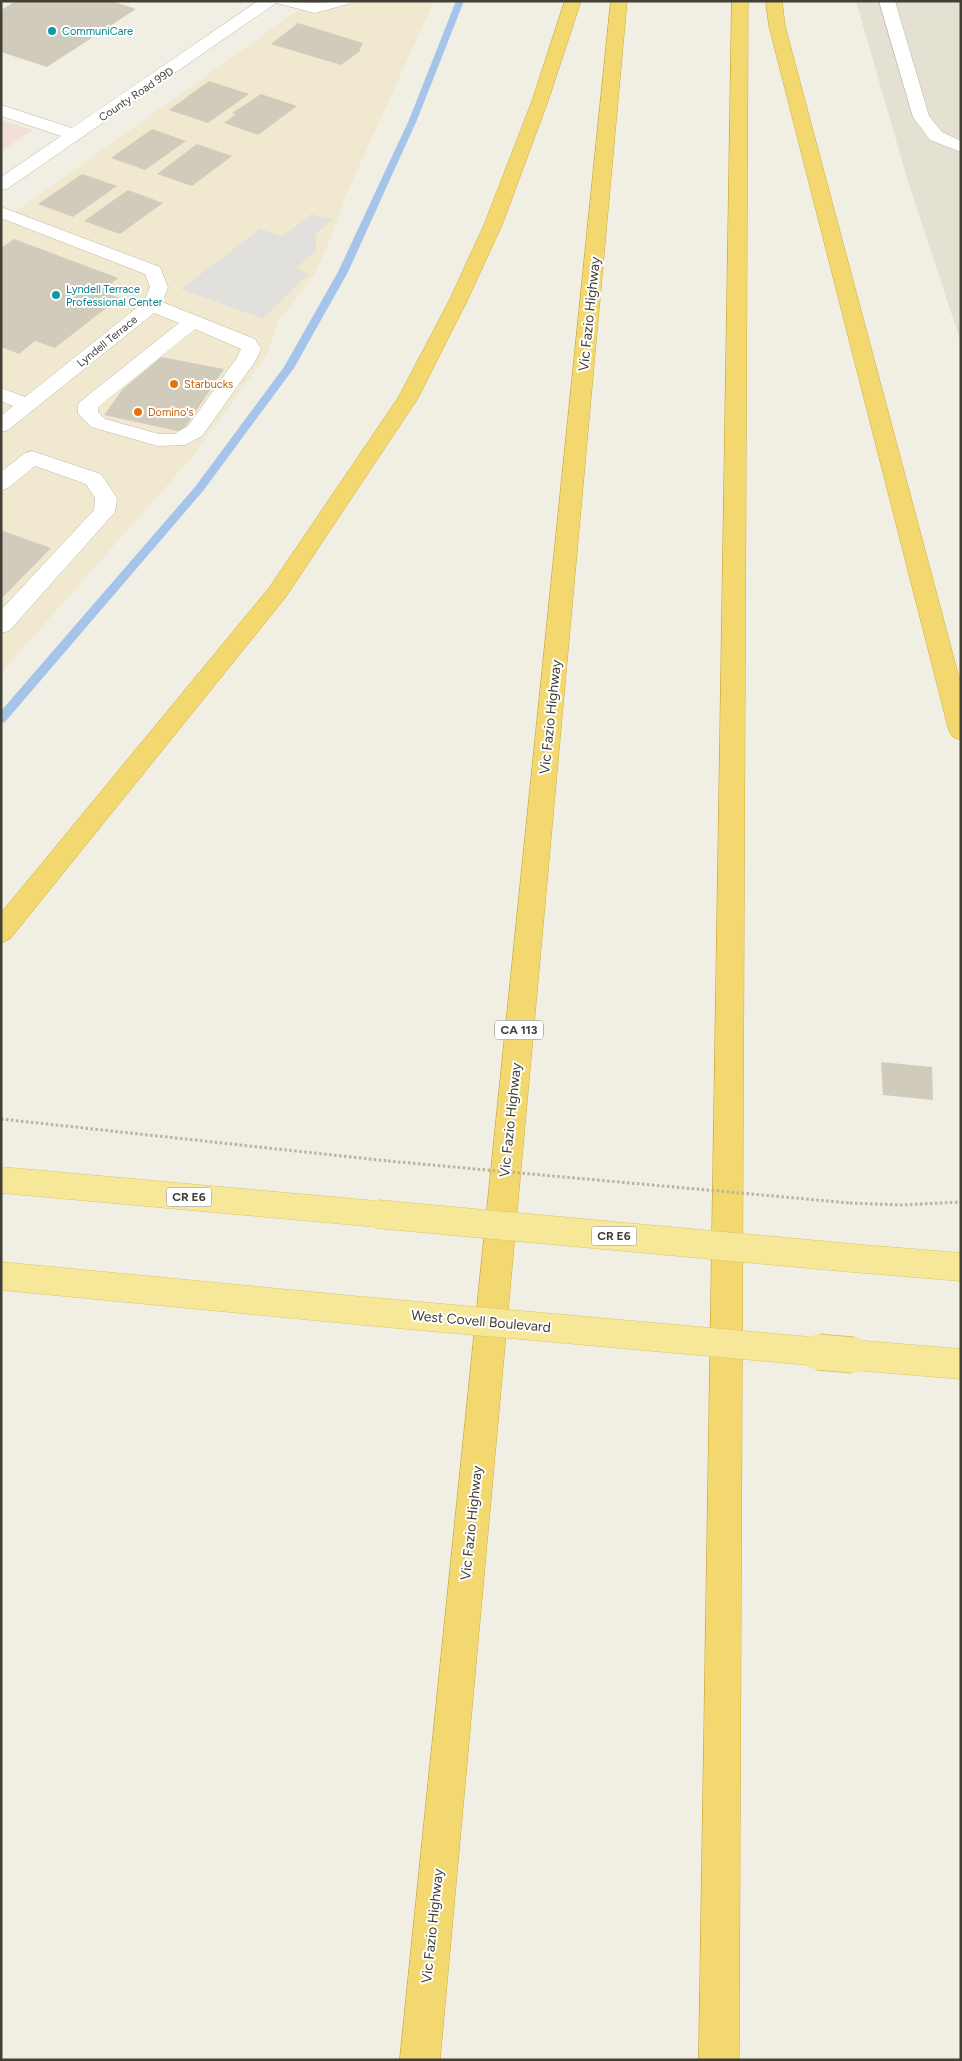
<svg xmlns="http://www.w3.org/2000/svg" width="962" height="2061" font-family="Figtree,sans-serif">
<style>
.residential{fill:#e4e1d3}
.commercial{fill:#f1e8d0}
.medical{fill:#f1dfd8}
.parking{fill:#e1e0dc}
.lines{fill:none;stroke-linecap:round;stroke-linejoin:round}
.stream{fill:#a4c4ea;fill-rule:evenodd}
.building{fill:#d1cbbb}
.minor-casing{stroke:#bbb7a8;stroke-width:1}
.major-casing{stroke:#d9c769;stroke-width:1}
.highway-casing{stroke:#d0ae3f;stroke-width:1}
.path{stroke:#bcb49a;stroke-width:3;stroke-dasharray:2.5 2.5;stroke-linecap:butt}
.minor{fill:#fff;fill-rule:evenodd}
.major{fill:#f6e898;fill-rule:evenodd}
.highway{fill:#f2d86e;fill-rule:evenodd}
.major-bridge-far1-casing{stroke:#d9c769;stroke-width:29;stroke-linecap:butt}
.major-bridge-casing{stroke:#d9c769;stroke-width:37;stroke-linecap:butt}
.path-bridge{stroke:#bcb49a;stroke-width:3;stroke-dasharray:2.5 2.5;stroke-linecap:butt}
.major-bridge-far1{stroke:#f6e898;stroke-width:28}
.major-bridge{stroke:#f6e898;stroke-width:35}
.culture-dot{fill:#0f9aa8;stroke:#fff;stroke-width:2}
.food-dot{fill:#e8710a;stroke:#fff;stroke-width:2}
.labels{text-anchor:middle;stroke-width:4;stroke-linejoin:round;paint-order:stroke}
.far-culture-label{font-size:11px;fill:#0d838f;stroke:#fff;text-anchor:start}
.far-street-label{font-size:11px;fill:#423f35;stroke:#fff}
.far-food-label{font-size:11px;fill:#c56008;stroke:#fff;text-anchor:start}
.shield{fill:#fff;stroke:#7b7972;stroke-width:1}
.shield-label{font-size:12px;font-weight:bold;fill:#423f35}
.street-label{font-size:14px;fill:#423f35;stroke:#fff}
</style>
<rect width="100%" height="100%" fill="#f1eee4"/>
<path class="residential" d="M856,1H961V343L907,178Z"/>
<path class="commercial" d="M311,1H434L345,197L328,245L314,275L278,322L266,356L194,455L1,673V222Z"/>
<path class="medical" d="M1,120L32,130L1,151Z"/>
<path class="parking" d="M311,214L332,220L316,234V251L296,268L309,274L263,319L181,289L260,229L283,236Z"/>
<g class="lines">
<path class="stream" d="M456,1H464L417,120L348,272L294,368L203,491L5,722L1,723V711L195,487L284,367L338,272L409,120Z"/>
</g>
<path class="building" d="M16,1H111L136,9L47,67L1,52V10Z
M298,23L363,43L359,52L341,65L271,44Z
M209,81L249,94L208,123L169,110Z
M261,94L297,106L258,135L224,123L236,114L232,113Z
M152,129L186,141L145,170L111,158Z
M197,144L232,156L192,186L157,174Z
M82,174L117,186L73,217L38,204Z
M128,190L163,203L120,234L84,221Z
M14,239L118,278L102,291L119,298L55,348L35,341L19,354L1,347V248Z
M161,357L224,369L182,432L104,415L123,389Z
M3,531L51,548L1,599V532Z
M881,1062L932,1067L933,1100L883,1095Z"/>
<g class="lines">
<defs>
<path id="minor" d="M258,1L315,3L351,1L348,4L315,13L276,3L7,189L1,190V177L61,136L1,116V105L72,128Z
M879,1H895L929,116L942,132L961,141V152L930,140L913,117Z
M1,207L160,267L168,287L162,302L255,339L261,349L256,360L202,436L185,445L158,446L91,427L78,413V405L81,401L179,323L154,313L8,430L1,432V416L13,406L1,401V388L25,397L144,302L150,287L145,274L1,218ZM195,329L241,349L236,359L188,426L174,434H159L105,419L98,412V407Z
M32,451L101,474L117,498L115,512L9,631L1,633V610L94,510L95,498L86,484L35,466L8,488L1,490V472L25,453Z"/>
<path id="major" d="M1,1167L377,1201L387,1205L392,1214L387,1223L377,1227L1,1193Z
M852,1244L961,1253V1281L852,1272L841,1268L837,1258L841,1248Z
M1,1262L364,1297L375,1301L379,1311L375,1321L364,1325L1,1290Z
M853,1340L961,1349V1379L853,1370L842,1366L837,1355L842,1344Z"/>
<path id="highway" d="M565,1H581L548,101L502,225L467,301L418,398L285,598L10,939L1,943V913L269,588L398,398L449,301L484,225L532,101Z
M611,1H627L440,2060H400Z
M732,1H748L739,2060H699Z
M766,1H782L785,26L961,685V740L953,737L949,731L769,26Z"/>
</defs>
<use href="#minor" class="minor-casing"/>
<use href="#major" class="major-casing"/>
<use href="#highway" class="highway-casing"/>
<path class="path" d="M1,1119L388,1161
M850,1203L901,1205L961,1202"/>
<use href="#minor" class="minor"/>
<use href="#major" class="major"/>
<use href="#highway" class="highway"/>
<defs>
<path id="major-bridge-far1" d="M377,1214L852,1258
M364,1311L832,1353"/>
<path id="major-bridge" d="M818,1352L853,1355"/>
</defs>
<use href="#major-bridge-far1" class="major-bridge-far1-casing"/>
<use href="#major-bridge" class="major-bridge-casing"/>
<path class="path-bridge" d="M388,1161L850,1203"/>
<use href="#major-bridge-far1" class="major-bridge-far1"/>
<use href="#major-bridge" class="major-bridge"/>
</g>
<g class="culture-dot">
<circle cx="52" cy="31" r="5"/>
<circle cx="56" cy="295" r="5"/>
</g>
<g class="food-dot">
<circle cx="174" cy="384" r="5"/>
<circle cx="138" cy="412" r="5"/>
</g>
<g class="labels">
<g class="far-culture-label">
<text x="62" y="35">CommuniCare</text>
<text x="66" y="293">Lyndell Terrace<tspan x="66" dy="13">Professional Center</tspan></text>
</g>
<g class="far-street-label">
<text transform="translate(136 94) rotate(-34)" y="4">County Road 99D</text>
<text transform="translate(107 341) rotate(-39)" y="4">Lyndell Terrace</text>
</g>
<g class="far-food-label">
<text x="184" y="388">Starbucks</text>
<text x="148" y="416">Domino's</text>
</g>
<g class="shield">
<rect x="495" y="1020.5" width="48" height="19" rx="4"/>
<rect x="166.5" y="1187.5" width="45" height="19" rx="4"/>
<rect x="591.5" y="1226.5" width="45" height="19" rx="4"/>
</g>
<g class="shield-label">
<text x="519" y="1034">CA 113</text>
<text x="189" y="1201">CR E6</text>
<text x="614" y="1240">CR E6</text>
</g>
<g class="street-label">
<text transform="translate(589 314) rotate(-84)" y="5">Vic Fazio Highway</text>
<text transform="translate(550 717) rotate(-84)" y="5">Vic Fazio Highway</text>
<text transform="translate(510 1120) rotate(-84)" y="5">Vic Fazio Highway</text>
<text transform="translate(481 1321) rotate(5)" y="5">West Covell Boulevard</text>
<text transform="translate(471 1523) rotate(-84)" y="5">Vic Fazio Highway</text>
<text transform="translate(432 1926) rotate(-84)" y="5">Vic Fazio Highway</text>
</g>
</g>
<rect width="962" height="2061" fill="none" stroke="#423f35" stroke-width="5"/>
</svg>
